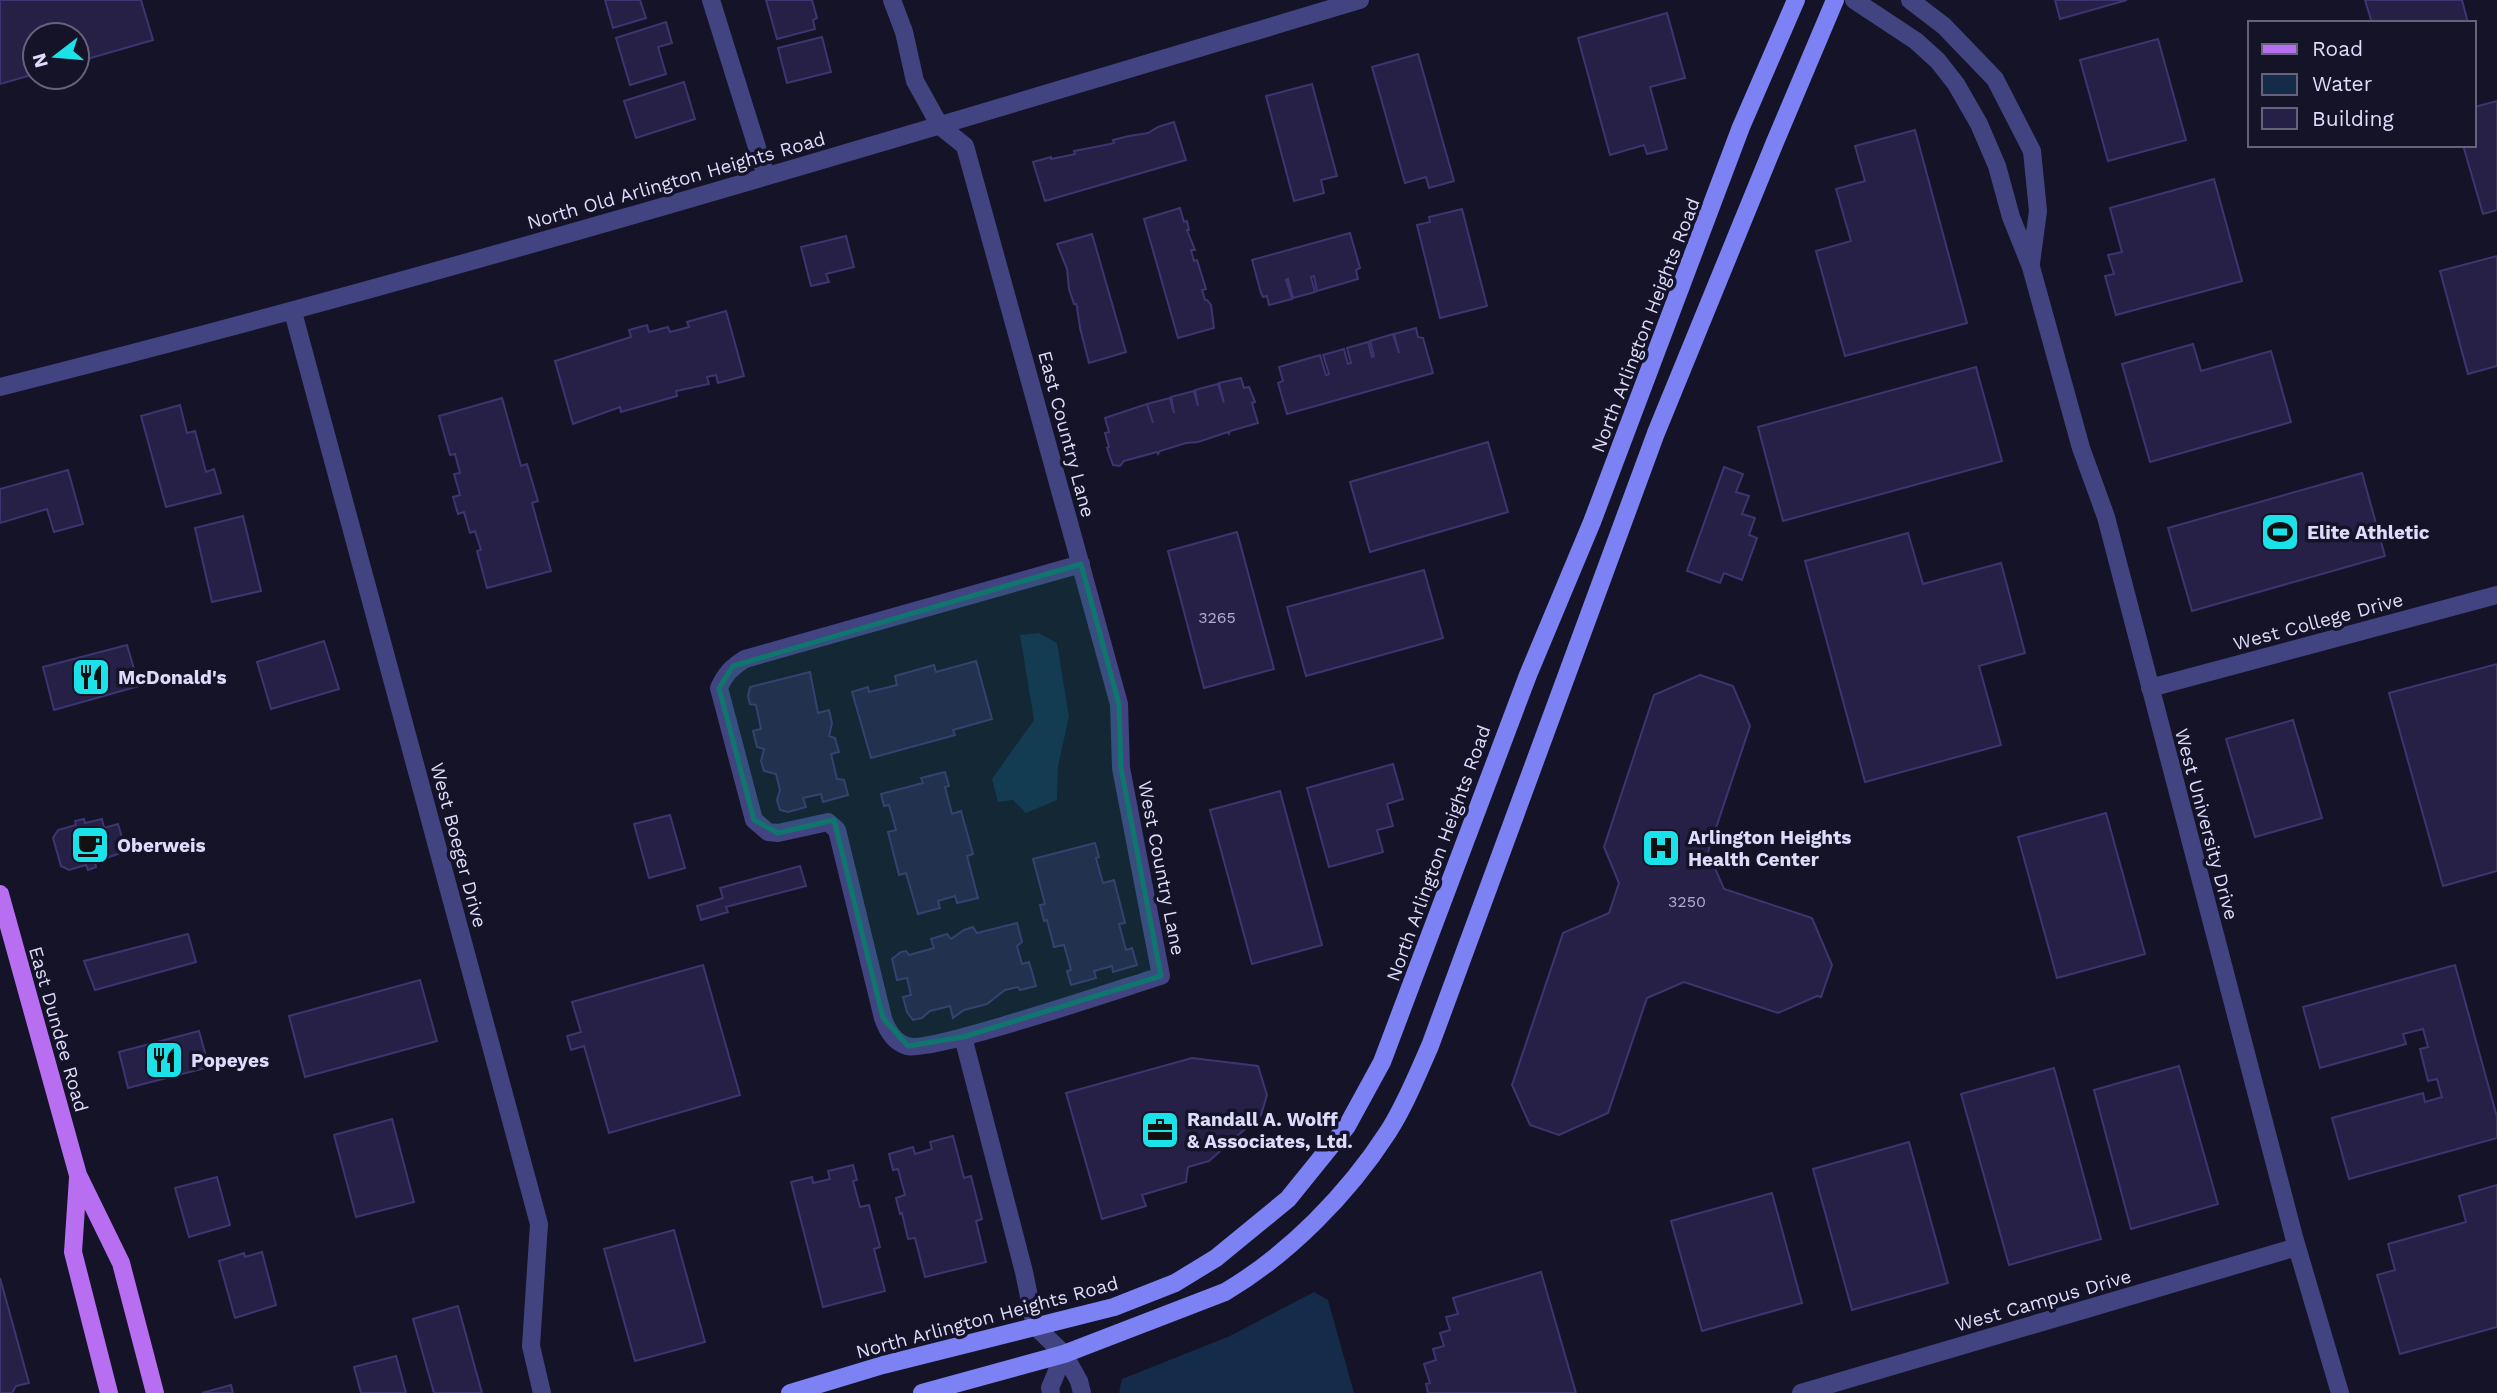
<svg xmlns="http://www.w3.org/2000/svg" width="2497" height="1393" font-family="'Work Sans',sans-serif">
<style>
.water{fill:#142c4a}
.building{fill:#262047;stroke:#3d3570;stroke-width:2}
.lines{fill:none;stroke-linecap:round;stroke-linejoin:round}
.minor{stroke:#424482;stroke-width:18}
.secondary{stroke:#7c81f3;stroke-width:18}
.primary{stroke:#b86ef1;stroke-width:18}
.marked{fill:#0f766e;fill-opacity:0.2;stroke:#0f766e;stroke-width:5;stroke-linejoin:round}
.labels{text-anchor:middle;stroke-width:7;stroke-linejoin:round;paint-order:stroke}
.number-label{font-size:16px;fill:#b0adcf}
.street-label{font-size:19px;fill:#dedcfc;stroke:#151327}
.poi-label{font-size:19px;font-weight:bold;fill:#dedcfc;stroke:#151327;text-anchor:start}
</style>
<rect width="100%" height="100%" fill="#151327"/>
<path class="water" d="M1039,633L1057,643L1069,717L1058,766L1057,800L1026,813L1013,800L998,802L992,779L1034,720L1020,635Z
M1314,1292L1328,1300L1354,1393H1119L1122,1379L1230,1336Z"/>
<path class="building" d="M0,0H141L153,40L77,62V35H35V74L0,84Z
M605,0H640L646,18L613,28Z
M766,0H812L817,18L813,20L815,29L777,39Z
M2055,0H2127L2060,19Z
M2365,0H2462L2468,23H2372Z
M1667,13L1685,78L1650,87L1667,149L1647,154L1644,145L1610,155L1578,38Z
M666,22L672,43L658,47L666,74L630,85L616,38Z
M822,37L831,72L787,83L778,48Z
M2158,39L2186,140L2108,161L2080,60Z
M1418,54L1454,181L1429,188L1426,177L1405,183L1372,67Z
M684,82L695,119L636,138L624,101Z
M1312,84L1337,176L1321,180L1324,193L1294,201L1266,96Z
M2497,101V210L2483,214L2463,145H2474V107Z
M1174,122L1186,160L1045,201L1033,162L1051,157V159L1071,155L1075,154L1074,151L1110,144L1114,143L1113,140L1129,136L1148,133L1158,127Z
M1915,130L1967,323L1845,356L1816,251L1851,241L1836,189L1865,181L1855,146Z
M2214,179L2242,281L2116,315L2105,276L2114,274L2108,255L2122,252L2110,208Z
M1180,208L1184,222L1187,221L1189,230H1187L1195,250H1191L1194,261L1197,260L1206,289L1202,290L1205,300H1207L1211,305L1214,328L1178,338L1144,219Z
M1462,209L1487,306L1440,318L1417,225L1430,222L1429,217Z
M1350,233L1360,268L1356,270L1358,279L1317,291L1314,276L1311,277L1315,292L1293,298L1288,279L1286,280L1292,299L1269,305L1267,296L1263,297L1261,293L1252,260Z
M1092,234L1126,352L1089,363L1080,328L1077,307L1076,304H1074L1069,289L1067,269L1057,244Z
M846,236L854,267L826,274L829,282L811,286L801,247Z
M2497,256V366L2468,374L2440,271Z
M726,311L744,376L718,383L716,375L707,377L709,384L676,391L677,396L621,412L620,407L573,424L555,361L631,337L629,330L647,325L649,332L668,327L670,332L689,327L687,322Z
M1416,328L1418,337L1423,338L1433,373L1287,414L1278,383L1283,381L1279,367L1320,355L1326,375L1329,374L1323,355L1344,349L1348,364L1351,363L1347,348L1368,342L1372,357L1374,356L1370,341L1393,334L1399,353L1394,334Z
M2193,344L2201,371L2271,351L2291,422L2150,462L2122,364Z
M1976,367L2002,461L1783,521L1758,427Z
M1241,378L1244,388L1249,387L1255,402L1252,403L1258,423L1230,431L1229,434L1228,432L1198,442L1186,443L1160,451L1158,454L1157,452L1124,461L1120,466L1113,465L1107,448L1109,447L1105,433L1109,432L1105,418L1147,404L1153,423L1147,404L1170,398L1174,413L1171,397L1194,391L1198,406L1195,390L1218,384L1224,403L1219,383Z
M502,398L521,466L527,464L538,501L532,503L551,571L487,588L477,551L481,550L475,531L470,533L464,512L458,514L453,497L460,495L454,474L460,473L455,454L450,455L439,416Z
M180,405L187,433L195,431L206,472L214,469L221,493L166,507L141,416Z
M1488,442L1508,512L1370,552L1350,482Z
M1724,467L1743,474L1736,492L1749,496L1742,514L1755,518L1749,535L1757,538L1742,580L1724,573L1720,583L1687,571Z
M68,470L83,524L54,532L47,509L0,523V489Z
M2362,473L2385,556L2192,611L2168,528Z
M243,516L261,591L212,602L195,528Z
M1237,532L1274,669L1204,688L1168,551Z
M1908,533L1923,584L2001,563L2025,653L1979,666L2001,745L1865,782L1805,561Z
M1424,570L1443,638L1306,676L1287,607Z
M324,641L339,689L271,709L257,662Z
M127,645L139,686L54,710L43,667Z
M976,661L992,719L953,730L955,735L871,758L852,692L868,687L869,692L897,685L895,676L934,665L936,672Z
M2497,664V871L2443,886L2389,693Z
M810,672L818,713L829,710L832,723L829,736L835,738L839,752L831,754L837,779L844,780L848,795L823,802L821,794L803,798L806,807L788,812L780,810L777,800L780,790L776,774L764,771L761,761L764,749L757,747L753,731L761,729L756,705L750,704L748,696L750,687Z
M1700,675L1733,686L1750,726L1708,852L1724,889L1812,918L1832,965L1821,997L1817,996L1778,1013L1684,982L1647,998L1608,1113L1559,1135L1530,1125L1512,1085L1563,933L1609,913L1619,883L1604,847L1654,695Z
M2293,720L2322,818L2255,837L2226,739Z
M1393,764L1403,799L1387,804L1393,826L1377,830L1383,852L1329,867L1307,788Z
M945,772L949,786L945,787L952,814L961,811L973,854L967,856L978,898L957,903L955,896L938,901L940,908L918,914L906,873L899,875L888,832L896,830L889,805L884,806L881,794L923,783L921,778Z
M1280,791L1322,945L1252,964L1210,810Z
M2106,813L2145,954L2057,978L2018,837Z
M670,815L685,868L649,878L634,824Z
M84,819L85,823L102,819L104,828L118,824L126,851L95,862L96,867L88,870L86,865L69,870L61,866L53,838L58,830L76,825L75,821Z
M1095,843L1099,857L1096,858L1103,883L1114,880L1125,923L1119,924L1126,950L1132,948L1137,965L1113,972L1112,966L1094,971L1096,978L1071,985L1067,971L1071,970L1064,945L1054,947L1047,920L1044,921L1040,905L1045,904L1033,859Z
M800,866L806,886L726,907L728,912L701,920L697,906L723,898L720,888Z
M1017,923L1022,942L1017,946L1022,964L1029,962L1036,986L1020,990L1018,987L1005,990L987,1004L964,1010L953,1018L950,1006L930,1011L922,1018L913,1020L907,1012L903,997L911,995L907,978L897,980L892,959L901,952L906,951L909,955L934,948L931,939L947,934L951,939L964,930L973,927L977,933Z
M188,934L196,962L95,990L84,961Z
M703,965L740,1095L609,1133L584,1046L571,1050L567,1036L581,1032L572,1002Z
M2455,965L2497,1117V1138L2349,1179L2332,1118L2423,1093L2425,1102L2442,1097L2437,1079L2428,1081L2420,1049L2428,1047L2423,1029L2403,1034L2406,1044L2320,1068L2303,1007Z
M420,980L437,1041L305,1077L289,1016Z
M199,1031L209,1067L128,1088L119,1052Z
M1192,1058L1258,1066L1267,1095L1261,1115L1209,1161L1188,1167L1186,1182L1142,1195L1146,1206L1102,1219L1066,1093Z
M2179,1066L2218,1204L2131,1229L2094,1090Z
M2054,1068L2101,1239L2009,1265L1961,1094Z
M392,1119L414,1202L356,1217L334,1135Z
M953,1136L964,1178L971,1176L982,1219L976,1221L986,1262L925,1277L915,1238L908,1239L902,1213L900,1214L896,1198L905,1195L898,1169L893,1170L889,1154L913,1147L915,1154L932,1149L930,1142Z
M1909,1142L1948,1283L1852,1310L1813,1169Z
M853,1165L857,1180L853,1181L860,1207L869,1205L880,1247L874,1249L885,1291L823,1307L791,1182L812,1177L813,1183L830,1179L828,1171Z
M217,1177L230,1225L189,1237L175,1188Z
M2497,1185V1327L2400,1354L2377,1275L2395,1270L2388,1244L2466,1222L2459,1196Z
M1772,1193L1802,1303L1702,1331L1671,1221Z
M674,1230L705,1342L635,1361L604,1249Z
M262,1252L276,1305L235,1318L219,1261L244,1253L245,1257Z
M1541,1272L1576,1393H1428L1426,1384L1430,1383L1424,1364L1436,1360L1433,1349L1444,1346L1440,1333L1450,1330L1446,1317L1458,1314L1453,1298Z
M0,1278L29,1383L16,1386L12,1393H0Z
M458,1306L482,1393H434L413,1319Z
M396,1356L406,1393H361L354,1367Z
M231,1385L233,1393H202Z"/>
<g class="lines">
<path class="minor" d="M711,0L766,176
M892,0L904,32L915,81L940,126L965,146L1119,704L1121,768L1161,976C1125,987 929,1054 907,1046C894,1042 887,1030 883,1018L837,830L828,822L778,833L768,832L754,820L719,688C725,674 732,667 745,659L1081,564
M1854,0L1916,41L1938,61L1956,84L1979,124L1997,166L2011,217L2031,267L2081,448L2106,517L2294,1237L2340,1393
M1910,0L1944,26L1995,79L2032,151L2038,211L2031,263
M293,312L539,1224L531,1346L542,1393
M0,387C457,272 908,135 1360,0
M2150,688L2497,595
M963,1037L1024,1272L1035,1326L1064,1354
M1051,1393L1050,1388L1064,1354L1079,1381L1082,1393
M1801,1393L2297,1247"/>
<path class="secondary" d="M790,1393L883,1365L1114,1307L1175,1283L1216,1258L1288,1199L1347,1126L1382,1062L1528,675L1592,522L1741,127L1796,0
M922,1393L1064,1354L1225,1292C1288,1255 1348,1194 1388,1132C1405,1106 1417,1075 1430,1046L1656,433L1775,142L1835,0"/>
<path class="primary" d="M0,894L78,1175L121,1263L155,1393
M78,1178L73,1252L109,1393"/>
</g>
<path class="marked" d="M1081,564L1119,704L1121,768L1161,976L963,1037L908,1046L883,1018L834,820L778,833L754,820L719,688L733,666Z"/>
<defs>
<symbol id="stadium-square" viewBox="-11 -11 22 22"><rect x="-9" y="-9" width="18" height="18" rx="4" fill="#1be1e9" stroke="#151327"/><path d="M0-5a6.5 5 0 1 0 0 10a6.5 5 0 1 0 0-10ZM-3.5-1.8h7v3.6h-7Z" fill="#111"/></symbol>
<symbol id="restaurant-square" viewBox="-11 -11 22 22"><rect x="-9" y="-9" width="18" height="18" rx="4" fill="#1be1e9" stroke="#151327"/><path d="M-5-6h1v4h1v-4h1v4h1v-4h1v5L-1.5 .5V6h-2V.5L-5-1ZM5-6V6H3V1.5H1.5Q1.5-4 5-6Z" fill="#111"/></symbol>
<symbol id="cafe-square" viewBox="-11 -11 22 22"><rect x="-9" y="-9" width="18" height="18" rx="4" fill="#1be1e9" stroke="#151327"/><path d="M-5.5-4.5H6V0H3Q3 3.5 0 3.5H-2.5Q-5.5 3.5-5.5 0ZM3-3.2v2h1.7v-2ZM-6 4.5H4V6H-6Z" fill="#111"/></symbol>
<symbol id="hospital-square" viewBox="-11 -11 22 22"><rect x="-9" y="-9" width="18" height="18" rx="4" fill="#1be1e9" stroke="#151327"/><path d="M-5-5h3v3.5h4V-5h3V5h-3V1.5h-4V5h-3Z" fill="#111"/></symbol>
<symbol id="office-square" viewBox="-11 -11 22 22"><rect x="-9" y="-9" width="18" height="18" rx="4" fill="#1be1e9" stroke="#151327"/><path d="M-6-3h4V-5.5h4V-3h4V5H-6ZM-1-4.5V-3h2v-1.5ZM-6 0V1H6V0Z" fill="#111"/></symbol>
</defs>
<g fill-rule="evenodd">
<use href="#stadium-square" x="2258" y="510" width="44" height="44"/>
<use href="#restaurant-square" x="69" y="655" width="44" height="44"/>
<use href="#cafe-square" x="68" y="823" width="44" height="44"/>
<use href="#hospital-square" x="1639" y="826" width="44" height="44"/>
<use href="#restaurant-square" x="142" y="1038" width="44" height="44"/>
<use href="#office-square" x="1138" y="1108" width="44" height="44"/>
</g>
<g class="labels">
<g class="number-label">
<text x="1217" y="623">3265</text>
<text x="1687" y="907">3250</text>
</g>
<g class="street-label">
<text transform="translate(676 180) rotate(-16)" y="7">North Old Arlington Heights Road</text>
<text transform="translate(1645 325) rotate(-69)" y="7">North Arlington Heights Road</text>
<text transform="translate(1067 434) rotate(75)" y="7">East Country Lane</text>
<text transform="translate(2318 621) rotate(-15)" y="7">West College Drive</text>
<text transform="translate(2207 824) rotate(75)" y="7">West University Drive</text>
<text transform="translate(459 845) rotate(75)" y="7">West Boeger Drive</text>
<text transform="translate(1438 853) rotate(-70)" y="7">North Arlington Heights Road</text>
<text transform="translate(1162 868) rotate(79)" y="7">West Country Lane</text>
<text transform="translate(59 1029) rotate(74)" y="7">East Dundee Road</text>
<text transform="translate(2043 1300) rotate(-16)" y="7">West Campus Drive</text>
<text transform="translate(987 1317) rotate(-15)" y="7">North Arlington Heights Road</text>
</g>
<g class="poi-label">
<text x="2307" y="539">Elite Athletic</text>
<text x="118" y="684">McDonald's</text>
<text x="1688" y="844">Arlington Heights<tspan x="1688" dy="22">Health Center</tspan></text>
<text x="117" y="852">Oberweis</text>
<text x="191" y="1067">Popeyes</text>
<text x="1187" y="1126">Randall A. Wolff<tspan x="1187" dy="22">&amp; Associates, Ltd.</tspan></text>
</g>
</g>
<rect x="2248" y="21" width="228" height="126" fill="#151327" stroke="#65637c" stroke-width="2"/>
<rect x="2262" y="44" width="35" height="10" fill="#b86ef1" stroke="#65637c" stroke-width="2"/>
<text x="2312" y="56" font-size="21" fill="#dedcfc">Road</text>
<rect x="2262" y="74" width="35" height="21" fill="#142c4a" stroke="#65637c" stroke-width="2"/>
<text x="2312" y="91" font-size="21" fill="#dedcfc">Water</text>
<rect x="2262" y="108" width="35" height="21" fill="#262047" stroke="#65637c" stroke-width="2"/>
<text x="2312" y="126" font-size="21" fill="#dedcfc">Building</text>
<g transform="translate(56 56) rotate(254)"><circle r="33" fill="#151327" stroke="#65637c" stroke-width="2"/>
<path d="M0-5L12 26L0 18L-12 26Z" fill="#1be1e9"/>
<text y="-10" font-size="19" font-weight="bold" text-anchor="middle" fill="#dedcfc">N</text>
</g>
</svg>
